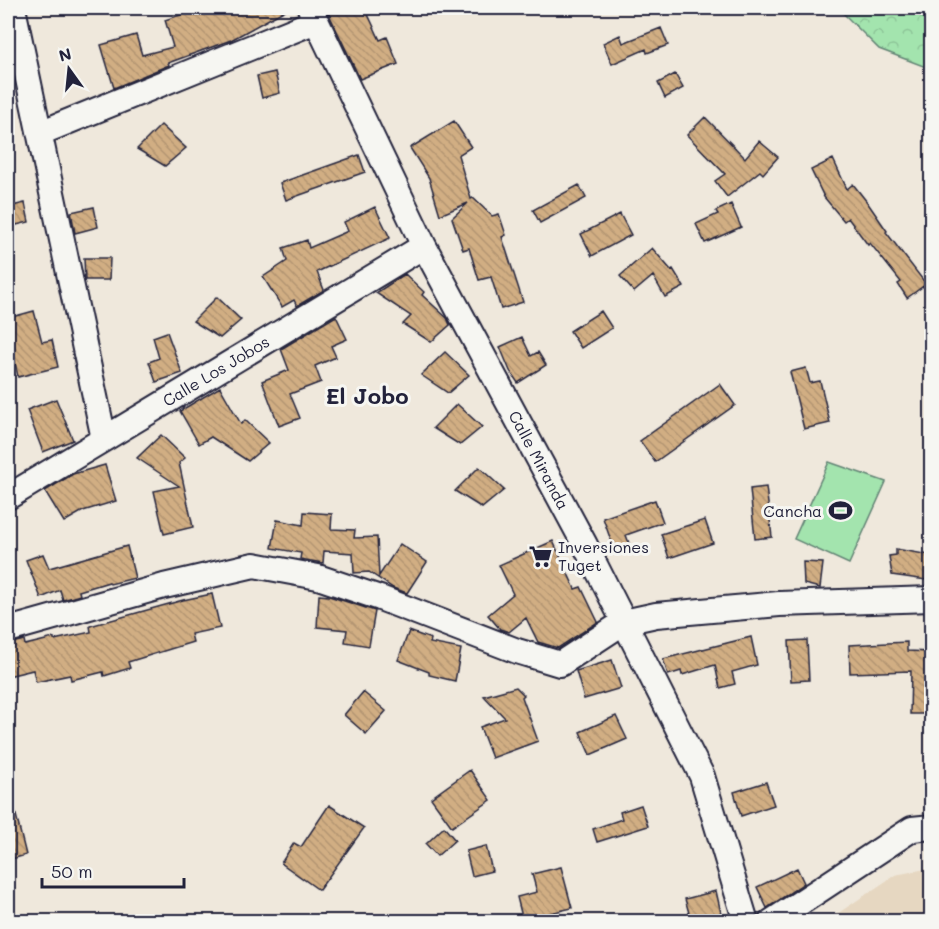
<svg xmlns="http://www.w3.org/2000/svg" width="939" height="929" font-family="Mali,sans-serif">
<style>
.built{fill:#e6d7c1}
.green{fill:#a3e4ae;stroke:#628374;stroke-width:1.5}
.forest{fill:url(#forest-crowns);stroke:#628374;stroke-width:1.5}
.building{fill:url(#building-back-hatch);stroke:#22223b;stroke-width:1.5}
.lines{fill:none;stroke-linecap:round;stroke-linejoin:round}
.minor-casing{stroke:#22223b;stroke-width:28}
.minor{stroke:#f6f6f2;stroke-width:24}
.labels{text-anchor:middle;stroke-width:6;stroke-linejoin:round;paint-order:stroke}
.street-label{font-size:16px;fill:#22223b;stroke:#f6f6f2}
.poi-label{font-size:16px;fill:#22223b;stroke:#f6f6f2;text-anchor:end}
.district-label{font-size:22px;font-weight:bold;fill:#22223b;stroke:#f6f6f2}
</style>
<defs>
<pattern id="forest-crowns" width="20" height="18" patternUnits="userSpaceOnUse" patternTransform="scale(1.5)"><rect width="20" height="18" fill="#a3e4ae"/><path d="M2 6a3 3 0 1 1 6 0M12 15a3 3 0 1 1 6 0" fill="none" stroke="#8cc397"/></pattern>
<pattern id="building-back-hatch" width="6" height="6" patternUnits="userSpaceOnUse" patternTransform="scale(1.5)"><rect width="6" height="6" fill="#d1ae83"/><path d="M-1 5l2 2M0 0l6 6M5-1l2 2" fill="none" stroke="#b39572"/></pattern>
</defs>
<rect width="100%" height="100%" fill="#efe8dc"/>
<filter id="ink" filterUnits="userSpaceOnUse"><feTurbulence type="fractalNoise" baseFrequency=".0167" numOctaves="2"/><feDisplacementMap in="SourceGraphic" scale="12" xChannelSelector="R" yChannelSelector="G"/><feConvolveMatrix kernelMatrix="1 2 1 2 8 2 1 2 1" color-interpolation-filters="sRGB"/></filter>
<g filter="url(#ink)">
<path class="built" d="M931,868V921L825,922L895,875Z"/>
<path class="green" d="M829,462L886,482L849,564L794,539Z"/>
<path class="forest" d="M835,8H931V69L879,49L841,11Z"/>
<path class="building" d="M201,8H289L231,40L168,63L169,65L114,88L101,45L136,35L142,55L173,47L165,20Z
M326,8H365L380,40L387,37L398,64L360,79Z
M661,28L668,45L647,53L646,49L612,64L603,43L620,35L623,43Z
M275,72L280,93L262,98L257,76Z
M675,74L683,88L665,98L658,83Z
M705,117L745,158L759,141L778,157L763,174L760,171L727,197L715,181L725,174L687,135Z
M454,121L471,147L458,155L471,199L473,198L492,216L499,214L506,235L502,237L523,302L501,309L491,277L479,280L469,248L463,250L452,218L468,203L440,215L429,178L410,148Z
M161,125L186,148L165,166L137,149Z
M359,155L365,172L286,200L280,183Z
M833,159L847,189L853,184L867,202L887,231L886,232L926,284L907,298L898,284L901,282L870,243L868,245L848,218L844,221L824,197L811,170Z
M579,185L586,198L540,223L533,210Z
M25,203L29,222L8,227V207Z
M731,204L741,227L705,243L696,224L718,214L716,211Z
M94,207L98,227L75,233L71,212Z
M375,207L390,238L317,272L324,290L297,306L294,300L282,307L263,277L287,261L283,248L307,240L309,248L348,231L344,222Z
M620,214L631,235L592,256L581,234Z
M652,248L671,270L673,269L684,287L665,297L653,276L634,292L620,276Z
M84,258H110L109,280H85Z
M405,274L424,292L422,295L447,318L450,325L431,342L403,324L411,316L376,293Z
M217,297L241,320L220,338L193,321Z
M34,311L42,342L52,340L58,367L18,377L8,330V318Z
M601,311L612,328L581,348L570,331Z
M336,316L347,339L331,346L336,357L315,366L321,382L290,394L300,418L279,426L262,381L289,370L281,349Z
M167,332L182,373L156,382L149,362L159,358L153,337Z
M522,337L531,356L538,352L546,365L518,383L510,371L500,347Z
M445,352L469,375L448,393L421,375Z
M806,368L810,383L820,381L830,423L804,429L790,372Z
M720,384L735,405L655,462L640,441Z
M220,387L241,424L245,420L269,443L248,461L211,437L199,444L180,411Z
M56,399L73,440L43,452L27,410Z
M457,404L482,427L460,445L433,428Z
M161,435L185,458L179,463L193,527L164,534L154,491L179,486L137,458Z
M105,465L116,501L83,511L64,522L45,491L73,474Z
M479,467L504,490L482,508L455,491Z
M766,487L772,537L755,539L750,489Z
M655,500L663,522L626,535L630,546L615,552L603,518Z
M304,512L332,514L331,529L355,530L354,538L377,537L379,576L400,544L427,562L407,593L393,588L369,572L354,573L353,553L324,551L323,563L300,559L301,553L272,548L277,520L303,525Z
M705,520L713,543L669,558L661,534Z
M553,541L575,589L581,587L598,622L558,648L538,642L526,618L509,632L500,629L488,615L513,594L499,565Z
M127,546L135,578L110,584L109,582L79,591L80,595L63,600L60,590L41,598L26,560L43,554L49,568Z
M896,549L930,555L926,580L892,575L889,556L896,555Z
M803,562L823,563L820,588L804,584Z
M212,594L220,628L191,634L193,642L128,662L130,668L104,676L103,672L71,680L70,675L36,682L33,670L8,676V644L24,640L25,645L54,638V640L91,632L90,626L183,600Z
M319,595L329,596L375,611L369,646L345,642L347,630L317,627Z
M409,631L431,639L430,643L461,649L455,681L429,675V672L398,660Z
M751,637L757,665L732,672L735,684L720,688L715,665L682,675L681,671L668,675L663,659Z
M807,640L809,680L791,681L789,641Z
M907,642V651L932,652V714H910L911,671L850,673L849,645Z
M612,660L621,688L584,699L576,671Z
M516,687L524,695L522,697L538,741L492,758L480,727L505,718L484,696Z
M363,692L386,711L366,734L344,715Z
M616,716L627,739L590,755L580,732Z
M470,770L491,800L452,827L431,798Z
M766,782L774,805L741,816L734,792Z
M13,803L26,855L8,860V804Z
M329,805L364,828L319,890L281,863L294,843L301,847Z
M641,805L648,826L597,842L593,829L622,819L620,812Z
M444,827L455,840L437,856L426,844Z
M486,846L492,871L472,876L466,851Z
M561,867L572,908L537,916L538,921H523L517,897L537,892L532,874Z
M797,868L804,883L767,908L757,887Z
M716,891L721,913L691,920L685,899Z"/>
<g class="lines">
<defs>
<path id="minor" d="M13,8L104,439
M310,8L424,246L585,545L702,776L746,922
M40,133L316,21
M8,497L424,246
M8,630L164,586L254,565L318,577L380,598L517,651L560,664L624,622L656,615L779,604L932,599
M771,922L912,829L932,827"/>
</defs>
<use href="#minor" class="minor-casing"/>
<use href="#minor" class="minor"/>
</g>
</g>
<defs>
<symbol id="stadium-bare" viewBox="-9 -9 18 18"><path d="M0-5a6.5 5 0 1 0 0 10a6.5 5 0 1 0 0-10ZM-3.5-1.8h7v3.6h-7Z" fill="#22223b" stroke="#f6f6f2" stroke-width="2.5" paint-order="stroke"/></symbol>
<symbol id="supermarket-bare" viewBox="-9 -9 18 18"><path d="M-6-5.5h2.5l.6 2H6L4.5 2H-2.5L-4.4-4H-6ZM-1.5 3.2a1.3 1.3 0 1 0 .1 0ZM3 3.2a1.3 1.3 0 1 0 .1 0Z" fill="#22223b" stroke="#f6f6f2" stroke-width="2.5" paint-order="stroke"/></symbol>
</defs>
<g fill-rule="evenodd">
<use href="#stadium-bare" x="824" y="494" width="33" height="33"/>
<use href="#supermarket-bare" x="524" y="540" width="33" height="33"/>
</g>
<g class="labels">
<g class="street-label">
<text transform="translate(216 371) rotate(-31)" y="6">Calle Los Jobos</text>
<text transform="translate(539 460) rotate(62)" y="6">Calle Miranda</text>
</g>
<g class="poi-label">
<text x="822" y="517">Cancha</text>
<text x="558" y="553" text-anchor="start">Inversiones<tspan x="558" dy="18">Tuget</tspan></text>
</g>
<g class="district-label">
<text x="367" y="404">El Jobo</text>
</g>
</g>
<rect width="939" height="929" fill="none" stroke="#f6f6f2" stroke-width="30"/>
<rect x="15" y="15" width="909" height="899" fill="none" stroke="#22223b" stroke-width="2" filter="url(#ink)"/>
<g transform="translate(69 69) rotate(345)" stroke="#f6f6f2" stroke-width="4.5" paint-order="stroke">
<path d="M0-4.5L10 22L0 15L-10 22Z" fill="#22223b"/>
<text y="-9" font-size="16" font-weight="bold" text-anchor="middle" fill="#22223b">N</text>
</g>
<path d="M42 878v9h142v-9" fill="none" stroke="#22223b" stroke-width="3"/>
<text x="51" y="878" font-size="18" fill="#22223b" stroke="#f6f6f2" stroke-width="4.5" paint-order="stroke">50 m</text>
</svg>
